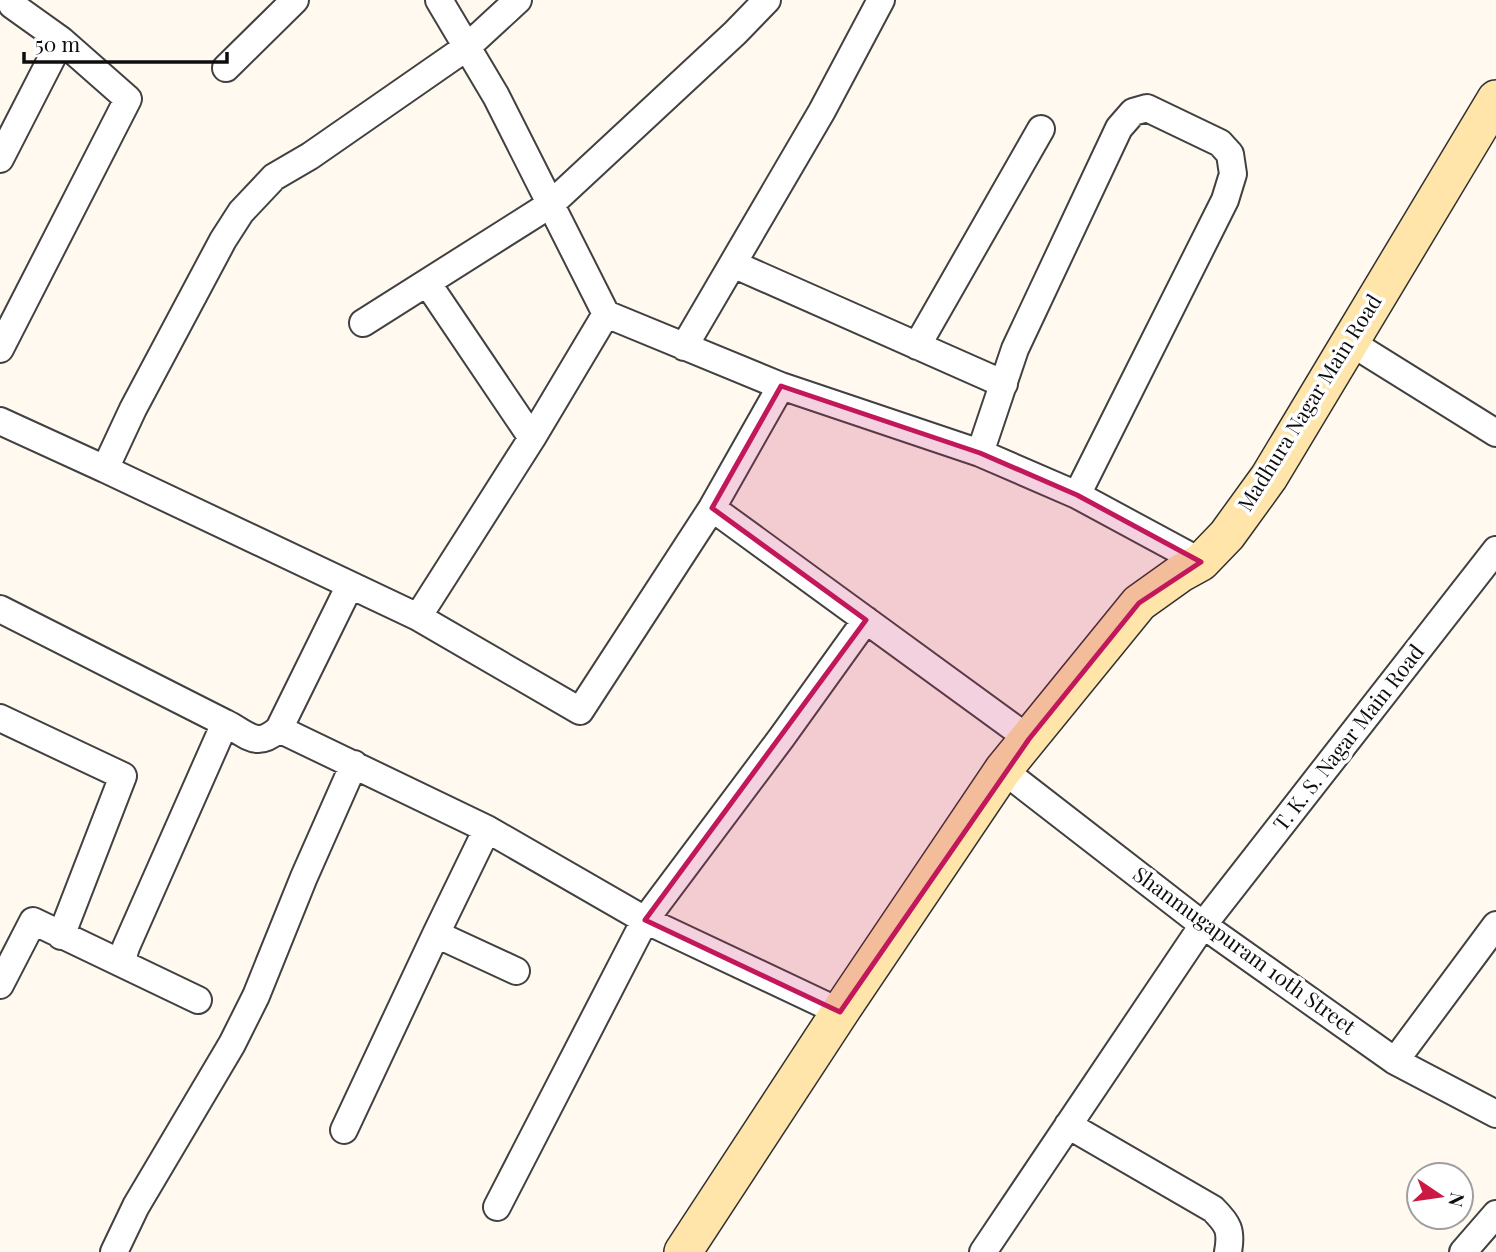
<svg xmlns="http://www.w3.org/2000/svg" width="1496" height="1252" font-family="'Playfair Display',serif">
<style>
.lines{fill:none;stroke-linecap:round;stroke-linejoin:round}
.street-casing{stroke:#414141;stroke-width:30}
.secondary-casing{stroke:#303030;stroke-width:40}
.street{stroke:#fff;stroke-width:26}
.secondary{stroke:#ffe5aa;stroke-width:37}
.marked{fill:#c2185b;fill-opacity:0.2;stroke:#c2185b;stroke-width:5;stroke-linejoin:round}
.labels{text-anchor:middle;stroke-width:7;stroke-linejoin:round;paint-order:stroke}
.street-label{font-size:21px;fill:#0e0e0e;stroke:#fff}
</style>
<rect width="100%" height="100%" fill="#fff9ef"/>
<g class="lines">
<defs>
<path id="street" d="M439,0L496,96L606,314L532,438L418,617L580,711L712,508L781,386
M226,68L295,0
M0,159L61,40
M733,264L1004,384
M428,284L532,438
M606,314L781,386L980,453L1077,495L1201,562
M363,323L551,204L735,33L767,0
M1350,342L1496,433
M917,346L1041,129
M684,347L822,111L881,0
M0,349L128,99L61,40L12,5
M0,421L105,469
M980,453L1015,349L1119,128L1133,112L1147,108L1220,143L1230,154L1233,174L1225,200L1077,495
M712,508L1029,739
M0,609L225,723
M418,617L105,469L133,409L223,240L241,212L274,177L310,156L467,47L518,0
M0,718L123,776L61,936
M279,729L487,829L645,920L840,1012
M1003,770L1203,925L1395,1061L1496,1114
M436,934L516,971
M121,963L126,947L225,723C249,735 256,749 279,729L350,585
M0,985L33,921L198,1000
M1395,1061L1496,925
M1068,1125L1213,1209C1228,1224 1232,1230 1228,1252
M344,1130L436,934L487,829
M497,1207L645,920L782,737L866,620
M114,1252L136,1206L232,1044L256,996L304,877L354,764
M983,1252L1203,925L1496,550
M1463,1252L1496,1214"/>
<path id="secondary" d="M683,1252L840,1012L1003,770L1139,603L1181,573L1201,562L1227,535L1269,477L1496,99"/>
</defs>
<use href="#street" class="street-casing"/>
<use href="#secondary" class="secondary-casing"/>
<use href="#street" class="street"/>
<use href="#secondary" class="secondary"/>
</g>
<path class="marked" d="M781,386L980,453L1077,495L1201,562L1139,603L1029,739L840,1012L645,920L866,620L712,508Z"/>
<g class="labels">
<g class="street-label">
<text transform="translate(1310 403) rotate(-58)" y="7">Madhura Nagar Main Road</text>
<text transform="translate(1349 738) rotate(-52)" y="7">T. K. S. Nagar Main Road</text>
<text transform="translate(1244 951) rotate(36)" y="7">Shanmugapuram 10th Street</text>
</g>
</g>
<g transform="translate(1440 1196) rotate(103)"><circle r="33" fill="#ffffff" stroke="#9f9f9f" stroke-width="2"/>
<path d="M0-5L12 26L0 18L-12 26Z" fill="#cb1943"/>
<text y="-10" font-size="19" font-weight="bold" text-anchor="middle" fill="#0e0e0e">N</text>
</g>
<path d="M24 52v10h203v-10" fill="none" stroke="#0e0e0e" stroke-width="3.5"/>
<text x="35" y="52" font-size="21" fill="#0e0e0e" stroke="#ffffff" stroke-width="5" paint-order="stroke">50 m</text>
</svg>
